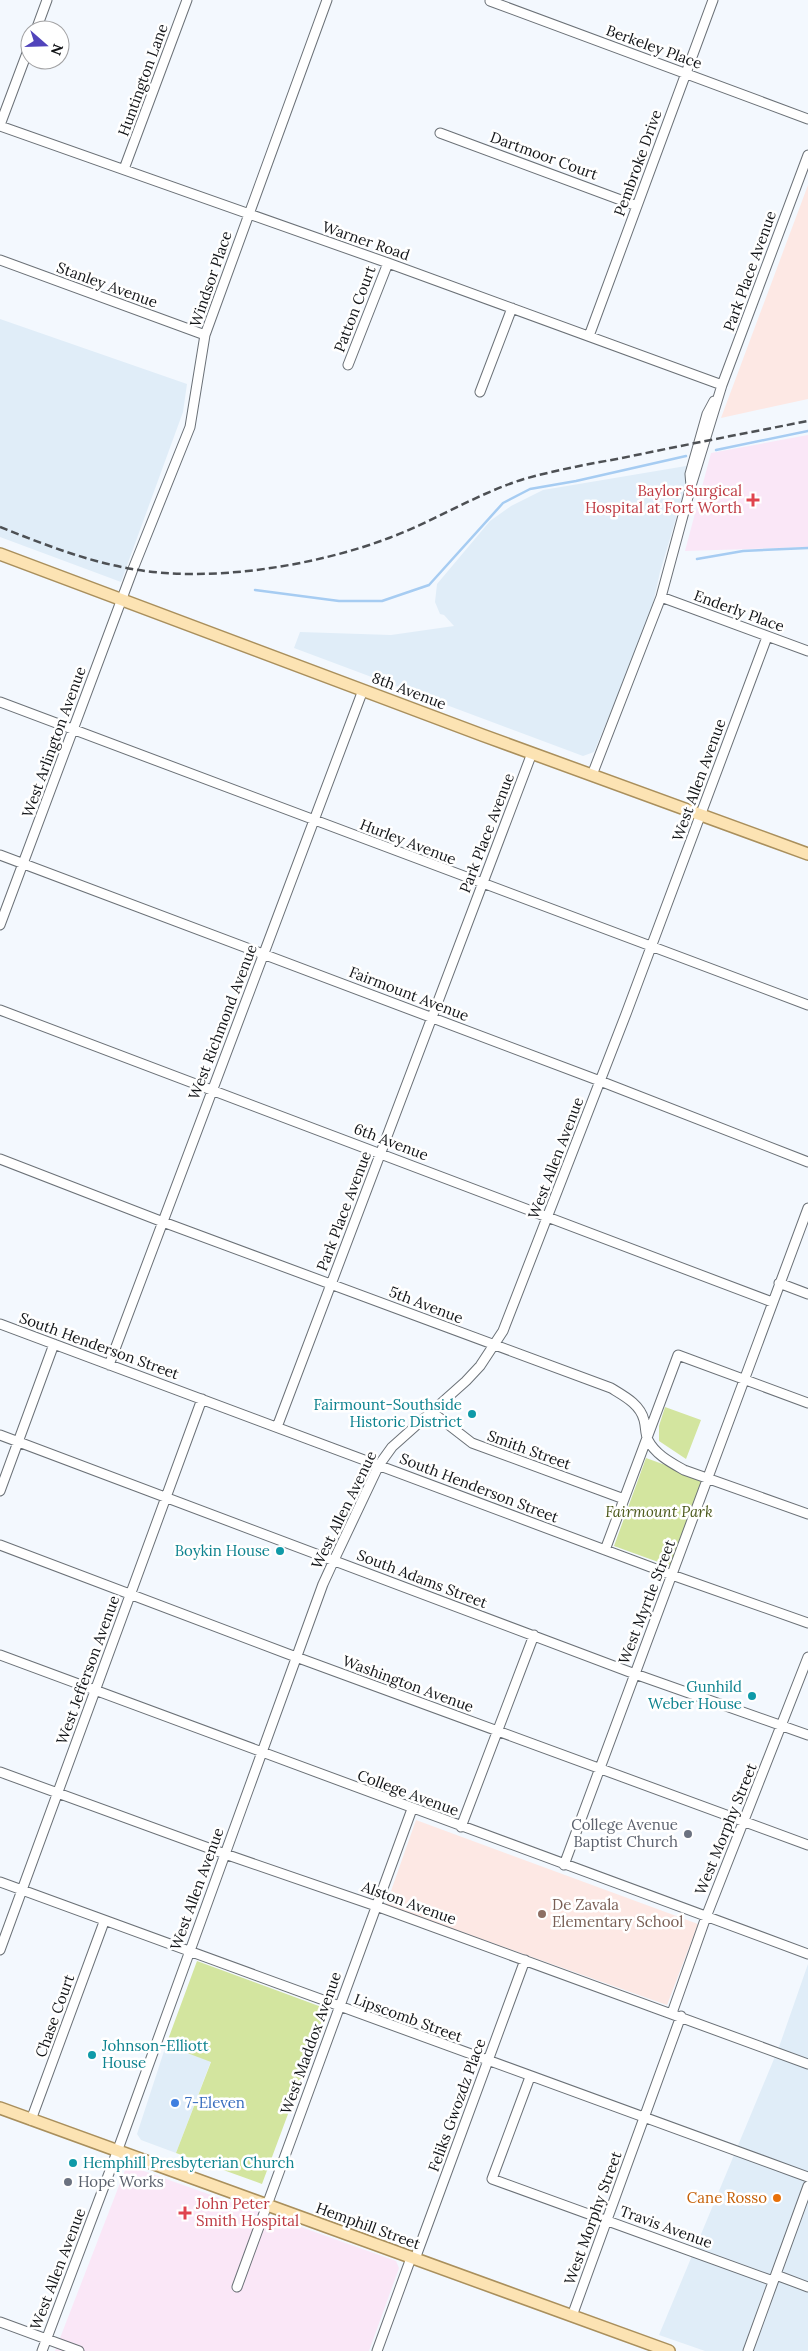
<svg xmlns="http://www.w3.org/2000/svg" width="808" height="2351" font-family="Lora,serif">
<style>
.built{fill:#e0edf8}
.education{fill:#fde8e4}
.medical{fill:#fae7f7}
.green{fill:#d3e59f}
.lines{fill:none;stroke-linecap:round;stroke-linejoin:round}
.stream{stroke:#a6ccf2;stroke-width:2.5}
.minor-casing{stroke:#6b7177;stroke-width:11}
.major-casing{stroke:#a98f5c;stroke-width:14}
.minor{stroke:#fff;stroke-width:9}
.major{stroke:#fce3b3;stroke-width:11}
.rail{stroke:#4d5054;stroke-width:2.5;stroke-dasharray:8 4;stroke-linecap:butt}
.health-dot{fill:#e0444e;stroke:#fff;stroke-width:2}
.culture-dot{fill:#0f9aa8;stroke:#fff;stroke-width:2}
.worship-dot{fill:#6b7280;stroke:#fff;stroke-width:2}
.education-dot{fill:#8d6e63;stroke:#fff;stroke-width:2}
.shop-dot{fill:#3f7fe0;stroke:#fff;stroke-width:2}
.food-dot{fill:#e8710a;stroke:#fff;stroke-width:2}
.labels{text-anchor:middle;stroke-width:5;stroke-linejoin:round;paint-order:stroke}
.street-label{font-size:15px;fill:#131518;stroke:#fff}
.health-label{font-size:15px;fill:#be3a42;stroke:#fff;text-anchor:end}
.culture-label{font-size:15px;fill:#0d838f;stroke:#fff;text-anchor:end}
.park-label{font-size:15px;font-style:italic;fill:#4c591c;stroke:#fff}
.worship-label{font-size:15px;fill:#5b616d;stroke:#fff;text-anchor:end}
.education-label{font-size:15px;fill:#785e54;stroke:#fff;text-anchor:start}
.shop-label{font-size:15px;fill:#366cbe;stroke:#fff;text-anchor:start}
.food-label{font-size:15px;fill:#c56008;stroke:#fff;text-anchor:end}
</style>
<rect width="100%" height="100%" fill="#f3f8fe"/>
<path class="built" d="M0,319L187,384L183,412L121,582L0,537Z
M692,465L660,572L653,604L638,647L594,752L583,756L294,648L300,632L391,635L454,626L444,615L440,614L435,602L437,584L490,521L511,506L543,490Z
M808,1964V2351H705L659,2335L779,2047Z
M166,2045L211,2061L176,2153L141,2140L137,2134Z"/>
<path class="education" d="M808,185V399L721,418Z
M416,1820L698,1924L667,2005L386,1905Z"/>
<path class="medical" d="M808,435V547L685,551L711,453Z
M127,2165L396,2261L399,2268L369,2351H55Z"/>
<path class="green" d="M665,1407L701,1420L686,1459L659,1441V1426Z
M646,1458L704,1479L672,1567L614,1546Z
M197,1961L327,2009L262,2184L176,2153L211,2062L166,2045Z"/>
<g class="lines">
<path class="stream" d="M716,450L808,431
M697,559L743,551L808,548
M255,590L339,601H382L429,585L503,503L530,489L576,481L686,456"/>
<defs>
<path id="minor" d="M490,1L808,119
M36,30L47,0
M0,125L30,45
M0,126L388,263L722,385
M440,133L637,206
M124,169L187,0
M0,260L205,335
M589,336L713,0
M348,365L388,263
M480,392L512,308
M691,486L690,474L707,414L714,401
M661,597L808,651
M0,702L808,1005
M592,775L661,597L691,486L722,385L808,155
M0,855L600,1081L808,1162
M0,925L133,569L190,427L205,335L327,0
M0,1010L772,1302
M0,1159L163,1222L611,1388C624,1396 640,1404 644,1420C646,1427 645,1434 648,1440C655,1454 670,1462 684,1470L808,1514
M779,1283L808,1294
M0,1324L672,1575L808,1623
M109,1365L363,690
M432,1412L472,1443L624,1499
M277,1427L532,753
M0,1435L635,1674L808,1735
M0,1491L54,1344
M0,1545L296,1657L808,1845
M605,1550L678,1355L808,1403
M0,1655L808,1954
M0,1772L225,1854L376,1906L808,2064
M461,1827L534,1635
M564,1865L808,1208
M0,1882L808,2177
M0,1950L202,1399
M672,2013L706,1917L808,1657
M530,2077L492,2179L773,2281
M31,2120L104,1922
M415,2259L525,1960
M776,2275L808,2287
M237,2287L412,1809
M572,2316L681,2016
M0,2322L79,2351
M42,2351L117,2152L323,1584L334,1560L379,1465L392,1447L466,1381L480,1366L503,1331L626,1014L767,637
M377,2351L411,2258
M748,2351L808,2186"/>
<path id="major" d="M0,554L482,735L808,854
M0,2108L669,2351"/>
</defs>
<use href="#minor" class="minor-casing"/>
<use href="#major" class="major-casing"/>
<use href="#minor" class="minor"/>
<use href="#major" class="major"/>
<path class="rail" d="M0,527C43,544 86,561 132,569C210,583 315,566 389,538C435,521 476,494 524,479C556,470 589,464 622,458C684,445 746,433 808,421"/>
</g>
<g class="health-dot">
<path d="M750.5 492.5h5v5h5v5h-5v5h-5v-5h-5v-5h5z"/>
<path d="M182.5 2205.5h5v5h5v5h-5v5h-5v-5h-5v-5h5z"/>
</g>
<g class="culture-dot">
<circle cx="472" cy="1414" r="5"/>
<circle cx="280" cy="1551" r="5"/>
<circle cx="752" cy="1696" r="5"/>
<circle cx="92" cy="2055" r="5"/>
<circle cx="73" cy="2163" r="5"/>
</g>
<g class="worship-dot">
<circle cx="688" cy="1834" r="5"/>
<circle cx="68" cy="2182" r="5"/>
</g>
<circle class="education-dot" cx="542" cy="1914" r="5"/>
<circle class="shop-dot" cx="175" cy="2103" r="5"/>
<circle class="food-dot" cx="777" cy="2198" r="5"/>
<g class="labels">
<g class="street-label">
<text transform="translate(654 47) rotate(20)" y="5">Berkeley Place</text>
<text transform="translate(143 80) rotate(-70)" y="5">Huntington Lane</text>
<text transform="translate(544 156) rotate(20)" y="5">Dartmoor Court</text>
<text transform="translate(638 163) rotate(-70)" y="5">Pembroke Drive</text>
<text transform="translate(366 241) rotate(19)" y="5">Warner Road</text>
<text transform="translate(750 271) rotate(-70)" y="5">Park Place Avenue</text>
<text transform="translate(211 279) rotate(-71)" y="5">Windsor Place</text>
<text transform="translate(107 285) rotate(20)" y="5">Stanley Avenue</text>
<text transform="translate(355 309) rotate(-69)" y="5">Patton Court</text>
<text transform="translate(739 611) rotate(20)" y="5">Enderly Place</text>
<text transform="translate(409 691) rotate(21)" y="5">8th Avenue</text>
<text transform="translate(54 742) rotate(-70)" y="5">West Arlington Avenue</text>
<text transform="translate(699 780) rotate(-70)" y="5">West Allen Avenue</text>
<text transform="translate(487 833) rotate(-69)" y="5">Park Place Avenue</text>
<text transform="translate(408 842) rotate(21)" y="5">Hurley Avenue</text>
<text transform="translate(409 994) rotate(21)" y="5">Fairmount Avenue</text>
<text transform="translate(223 1022) rotate(-69)" y="5">West Richmond Avenue</text>
<text transform="translate(391 1142) rotate(21)" y="5">6th Avenue</text>
<text transform="translate(556 1158) rotate(-69)" y="5">West Allen Avenue</text>
<text transform="translate(344 1211) rotate(-69)" y="5">Park Place Avenue</text>
<text transform="translate(426 1305) rotate(21)" y="5">5th Avenue</text>
<text transform="translate(99 1346) rotate(20)" y="5">South Henderson Street</text>
<text transform="translate(529 1450) rotate(20)" y="5">Smith Street</text>
<text transform="translate(479 1488) rotate(21)" y="5">South Henderson Street</text>
<text transform="translate(344 1510) rotate(-64)" y="5">West Allen Avenue</text>
<text transform="translate(422 1579) rotate(21)" y="5">South Adams Street</text>
<text transform="translate(647 1602) rotate(-69)" y="5">West Myrtle Street</text>
<text transform="translate(88 1670) rotate(-70)" y="5">West Jefferson Avenue</text>
<text transform="translate(408 1684) rotate(20)" y="5">Washington Avenue</text>
<text transform="translate(408 1793) rotate(20)" y="5">College Avenue</text>
<text transform="translate(726 1829) rotate(-68)" y="5">West Morphy Street</text>
<text transform="translate(197 1889) rotate(-70)" y="5">West Allen Avenue</text>
<text transform="translate(409 1903) rotate(20)" y="5">Alston Avenue</text>
<text transform="translate(55 2016) rotate(-70)" y="5">Chase Court</text>
<text transform="translate(408 2018) rotate(20)" y="5">Lipscomb Street</text>
<text transform="translate(311 2043) rotate(-70)" y="5">West Maddox Avenue</text>
<text transform="translate(457 2105) rotate(-70)" y="5">Feliks Gwozdz Place</text>
<text transform="translate(593 2218) rotate(-70)" y="5">West Morphy Street</text>
<text transform="translate(368 2226) rotate(20)" y="5">Hemphill Street</text>
<text transform="translate(666 2227) rotate(20)" y="5">Travis Avenue</text>
<text transform="translate(58 2269) rotate(-69)" y="5">West Allen Avenue</text>
</g>
<g class="health-label">
<text x="742" y="496">Baylor Surgical<tspan x="742" dy="17">Hospital at Fort Worth</tspan></text>
<text x="196" y="2209" text-anchor="start">John Peter<tspan x="196" dy="17">Smith Hospital</tspan></text>
</g>
<g class="culture-label">
<text x="462" y="1410">Fairmount-Southside<tspan x="462" dy="17">Historic District</tspan></text>
<text x="270" y="1556">Boykin House</text>
<text x="742" y="1692">Gunhild<tspan x="742" dy="17">Weber House</tspan></text>
<text x="102" y="2051" text-anchor="start">Johnson-Elliott<tspan x="102" dy="17">House</tspan></text>
<text x="83" y="2168" text-anchor="start">Hemphill Presbyterian Church</text>
</g>
<g class="park-label">
<text x="659" y="1517">Fairmount Park</text>
</g>
<g class="worship-label">
<text x="678" y="1830">College Avenue<tspan x="678" dy="17">Baptist Church</tspan></text>
<text x="78" y="2187" text-anchor="start">Hope Works</text>
</g>
<g class="education-label">
<text x="552" y="1910">De Zavala<tspan x="552" dy="17">Elementary School</tspan></text>
</g>
<g class="shop-label">
<text x="185" y="2108">7-Eleven</text>
</g>
<g class="food-label">
<text x="767" y="2203">Cane Rosso</text>
</g>
</g>
<g transform="translate(45 45) rotate(110)"><circle r="24" fill="#ffffff" stroke="#a1a1a3"/>
<path d="M0-4L9 19L0 12L-9 19Z" fill="#5144bb"/>
<text y="-8" font-size="14" font-weight="bold" text-anchor="middle" fill="#131518">N</text>
</g>
</svg>
